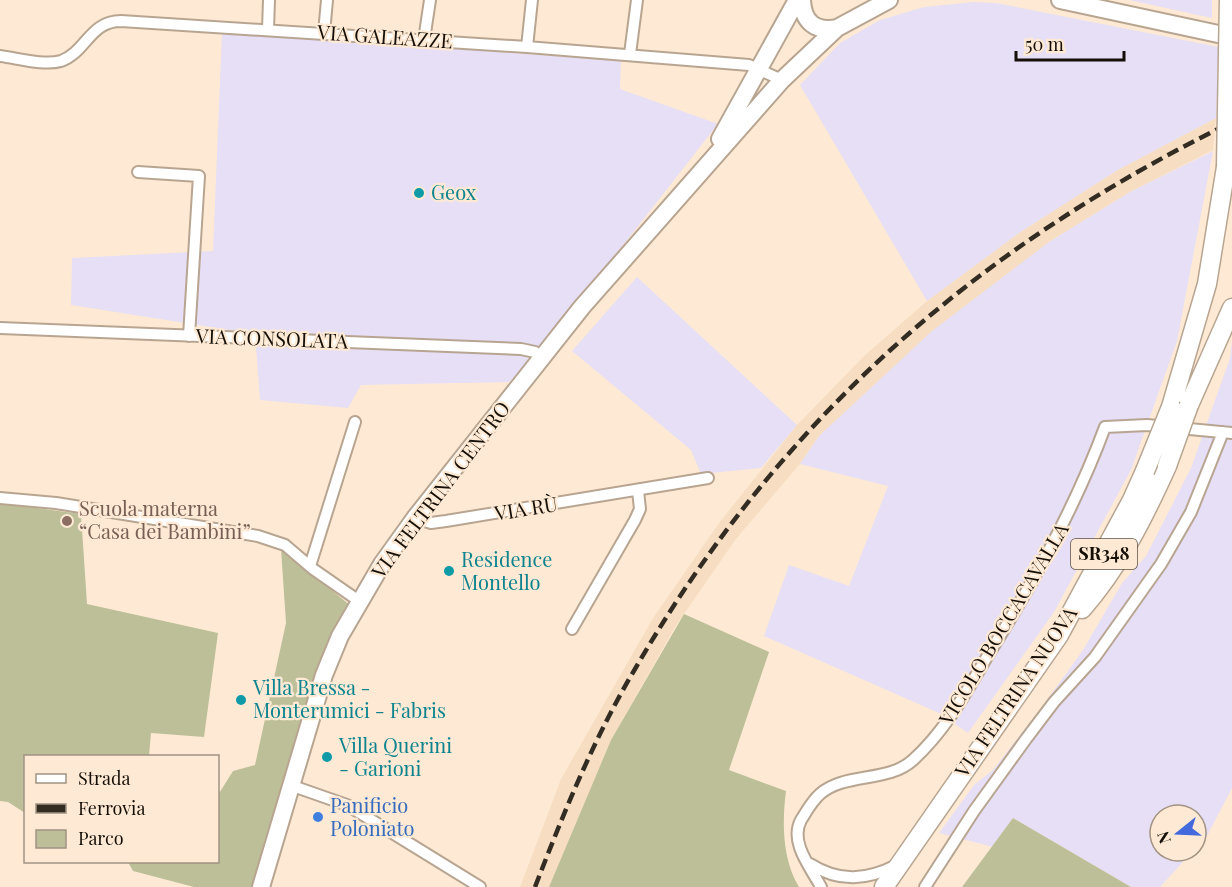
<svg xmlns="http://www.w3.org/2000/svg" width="1232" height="887" font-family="'Playfair Display',serif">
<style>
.built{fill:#f7dec2}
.industrial{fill:#e6dff5}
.green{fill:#bdbf98}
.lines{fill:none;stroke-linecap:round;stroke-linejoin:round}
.street-casing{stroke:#b8a591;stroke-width:14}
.secondary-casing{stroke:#b8a591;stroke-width:20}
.primary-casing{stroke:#b8a591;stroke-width:21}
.street{stroke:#fff;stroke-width:10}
.secondary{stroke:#fff;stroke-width:16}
.primary{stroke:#fff;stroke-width:18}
.rail{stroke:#332c23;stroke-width:4.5;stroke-dasharray:12 6;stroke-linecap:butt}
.primary-bridge-casing{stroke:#b8a591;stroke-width:21;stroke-linecap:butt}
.primary-bridge{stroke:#fff;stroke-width:18}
.culture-dot{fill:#0f9aa8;stroke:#feead4;stroke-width:2}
.education-dot{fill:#8d6e63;stroke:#feead4;stroke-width:2}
.shop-dot{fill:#3f7fe0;stroke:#feead4;stroke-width:2}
.labels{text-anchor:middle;stroke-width:4.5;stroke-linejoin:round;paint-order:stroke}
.shield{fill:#feead4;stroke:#5b5145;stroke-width:1.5}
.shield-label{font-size:18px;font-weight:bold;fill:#150f08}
.street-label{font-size:20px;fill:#150f08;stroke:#feead4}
.culture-label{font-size:20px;fill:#0d838f;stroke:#feead4;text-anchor:start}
.education-label{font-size:20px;fill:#785e54;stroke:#feead4;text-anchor:start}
.shop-label{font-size:20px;fill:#366cbe;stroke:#feead4;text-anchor:start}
</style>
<rect width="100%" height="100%" fill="#feead4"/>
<path class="built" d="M1216,118L1213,150L1130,192L1049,242L819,436L800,464L736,539L675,627L611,740L549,887H520L561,779L653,618L719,523L797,425L865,355L927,301L1019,233L1116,171Z"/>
<path class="industrial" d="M1129,0H1212V18Z
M973,2L996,3L1219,47L1216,118L1116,171L1019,233L927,301L800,85L840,43L880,20L924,7Z
M222,32L621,61L620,89L718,124L548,341L510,382L361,385L348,408L260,400L255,334L71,305L72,258L213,251Z
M1213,151L1177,341L1131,470L1054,612L968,733L939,713L764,636L789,565L849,586L888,486L800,464L819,436L932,331L1049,242L1130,192Z
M637,277L797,425L761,468L701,474L691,450L572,351Z
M1232,342V788L1208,834L1196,847V815H1160V851H1193L1160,887H1131L1013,818L993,847L939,833L974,785L993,770L1044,704L1083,650L1122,583L1146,556L1191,468L1230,358Z"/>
<path class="green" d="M0,503L81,514L87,604L218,633L204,737L151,733L149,756H26L25,813L8,802L0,801Z
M281,549L351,606L255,887H194L133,871L128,862H218V795L233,771L255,765L286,623Z
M684,614L769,652L729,770L786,791C782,822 782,859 799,887H549L611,740Z
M1013,818L1131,887H962Z"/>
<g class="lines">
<defs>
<path id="street" d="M268,29L269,0
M324,33L327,0
M424,40L430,0
M527,47L532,0
M630,54L637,0
M0,56C17,58 44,66 61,61C86,52 90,21 121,21L527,47L749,65L782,80
M138,172L199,176L189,336
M0,328L521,349L535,352L542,357
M0,498L56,503L258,536L285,545L313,569L359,601
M415,518L431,523L446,521L708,478
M310,566L355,422
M572,629L635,520L640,509L638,491
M290,785L347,805L480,887
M810,864C840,883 867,880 897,865
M821,887C811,868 789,842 801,820C806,812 812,801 820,794C845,772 888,783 913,760C945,731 965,694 987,657C1033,583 1075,508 1105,427L1147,425L1232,433
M925,887L974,811L1026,739L1054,702L1095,657L1161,564L1191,512L1223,432"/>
<path id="secondary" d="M802,0C803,22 815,32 837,28L889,0
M1060,0L1232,37
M720,139L797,0
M261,887L324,675L340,636L382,564L415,518L582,307L782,80L837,28"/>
<path id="primary" d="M1189,405L1232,308
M1171,407L1207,284L1226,167
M1082,609C1119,567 1144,517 1167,466
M884,887L1059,635L1132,500L1145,471"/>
</defs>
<use href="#street" class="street-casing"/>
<use href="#secondary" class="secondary-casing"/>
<use href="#primary" class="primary-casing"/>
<use href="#street" class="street"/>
<use href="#secondary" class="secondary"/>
<use href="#primary" class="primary"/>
<path class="rail" d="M535,887C564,812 594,738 635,669C779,420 975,248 1232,122"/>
<defs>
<path id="primary-bridge" d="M1226,167L1229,0
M1167,466L1189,405
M1145,471L1171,407"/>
</defs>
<use href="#primary-bridge" class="primary-bridge-casing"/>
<use href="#primary-bridge" class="primary-bridge"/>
</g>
<g class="culture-dot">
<circle cx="419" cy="193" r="6"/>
<circle cx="449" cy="571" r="6"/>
<circle cx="241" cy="700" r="6"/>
<circle cx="327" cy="757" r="6"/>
</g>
<circle class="education-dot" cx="67" cy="521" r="6"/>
<circle class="shop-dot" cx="318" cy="817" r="6"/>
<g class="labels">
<rect class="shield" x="1071" y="539" width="66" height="30" rx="4.5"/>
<g class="shield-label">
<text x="1104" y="560">SR348</text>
</g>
<g class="street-label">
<text transform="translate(385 37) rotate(4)" y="7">VIA GALEAZZE</text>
<text transform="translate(272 339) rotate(2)" y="7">VIA CONSOLATA</text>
<text transform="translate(441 490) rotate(-53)" y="7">VIA FELTRINA CENTRO</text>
<text transform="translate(526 509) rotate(-9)" y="7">VIA RÙ</text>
<text transform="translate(1004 624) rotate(-59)" y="7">VICOLO BOCCACAVALLA</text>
<text transform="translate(1016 692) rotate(-56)" y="7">VIA FELTRINA NUOVA</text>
</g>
<g class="culture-label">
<text x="431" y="200">Geox</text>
<text x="461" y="567">Residence<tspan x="461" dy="23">Montello</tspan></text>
<text x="253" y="695">Villa Bressa -<tspan x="253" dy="23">Monterumici - Fabris</tspan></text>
<text x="339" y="753">Villa Querini<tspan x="339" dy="23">- Garioni</tspan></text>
</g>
<g class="education-label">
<text x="79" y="516">Scuola materna<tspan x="79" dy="23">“Casa dei Bambini”</tspan></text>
</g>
<g class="shop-label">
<text x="330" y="813">Panificio<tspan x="330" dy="23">Poloniato</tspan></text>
</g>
</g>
<rect x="24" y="755" width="195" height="108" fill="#feead4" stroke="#a19282" stroke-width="1.5"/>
<rect x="36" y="774" width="30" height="9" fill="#ffffff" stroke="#a19282" stroke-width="1.5"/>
<text x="78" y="785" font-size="18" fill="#150f08">Strada</text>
<rect x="36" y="804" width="30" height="9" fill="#332c23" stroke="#a19282" stroke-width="1.5"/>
<text x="78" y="815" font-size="18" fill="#150f08">Ferrovia</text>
<rect x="36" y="830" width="30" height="18" fill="#bdbf98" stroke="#a19282" stroke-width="1.5"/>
<text x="78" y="845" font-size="18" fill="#150f08">Parco</text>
<g transform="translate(1178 833) rotate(252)"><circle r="28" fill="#feead4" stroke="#a19282" stroke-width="1.5"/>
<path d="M0-4.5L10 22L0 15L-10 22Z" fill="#436adc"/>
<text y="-9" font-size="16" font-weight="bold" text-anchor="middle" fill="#150f08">N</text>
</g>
<path d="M1016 51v9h108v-9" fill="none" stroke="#150f08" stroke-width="3"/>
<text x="1025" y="51" font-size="18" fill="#150f08" stroke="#feead4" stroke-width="4.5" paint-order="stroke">50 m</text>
</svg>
